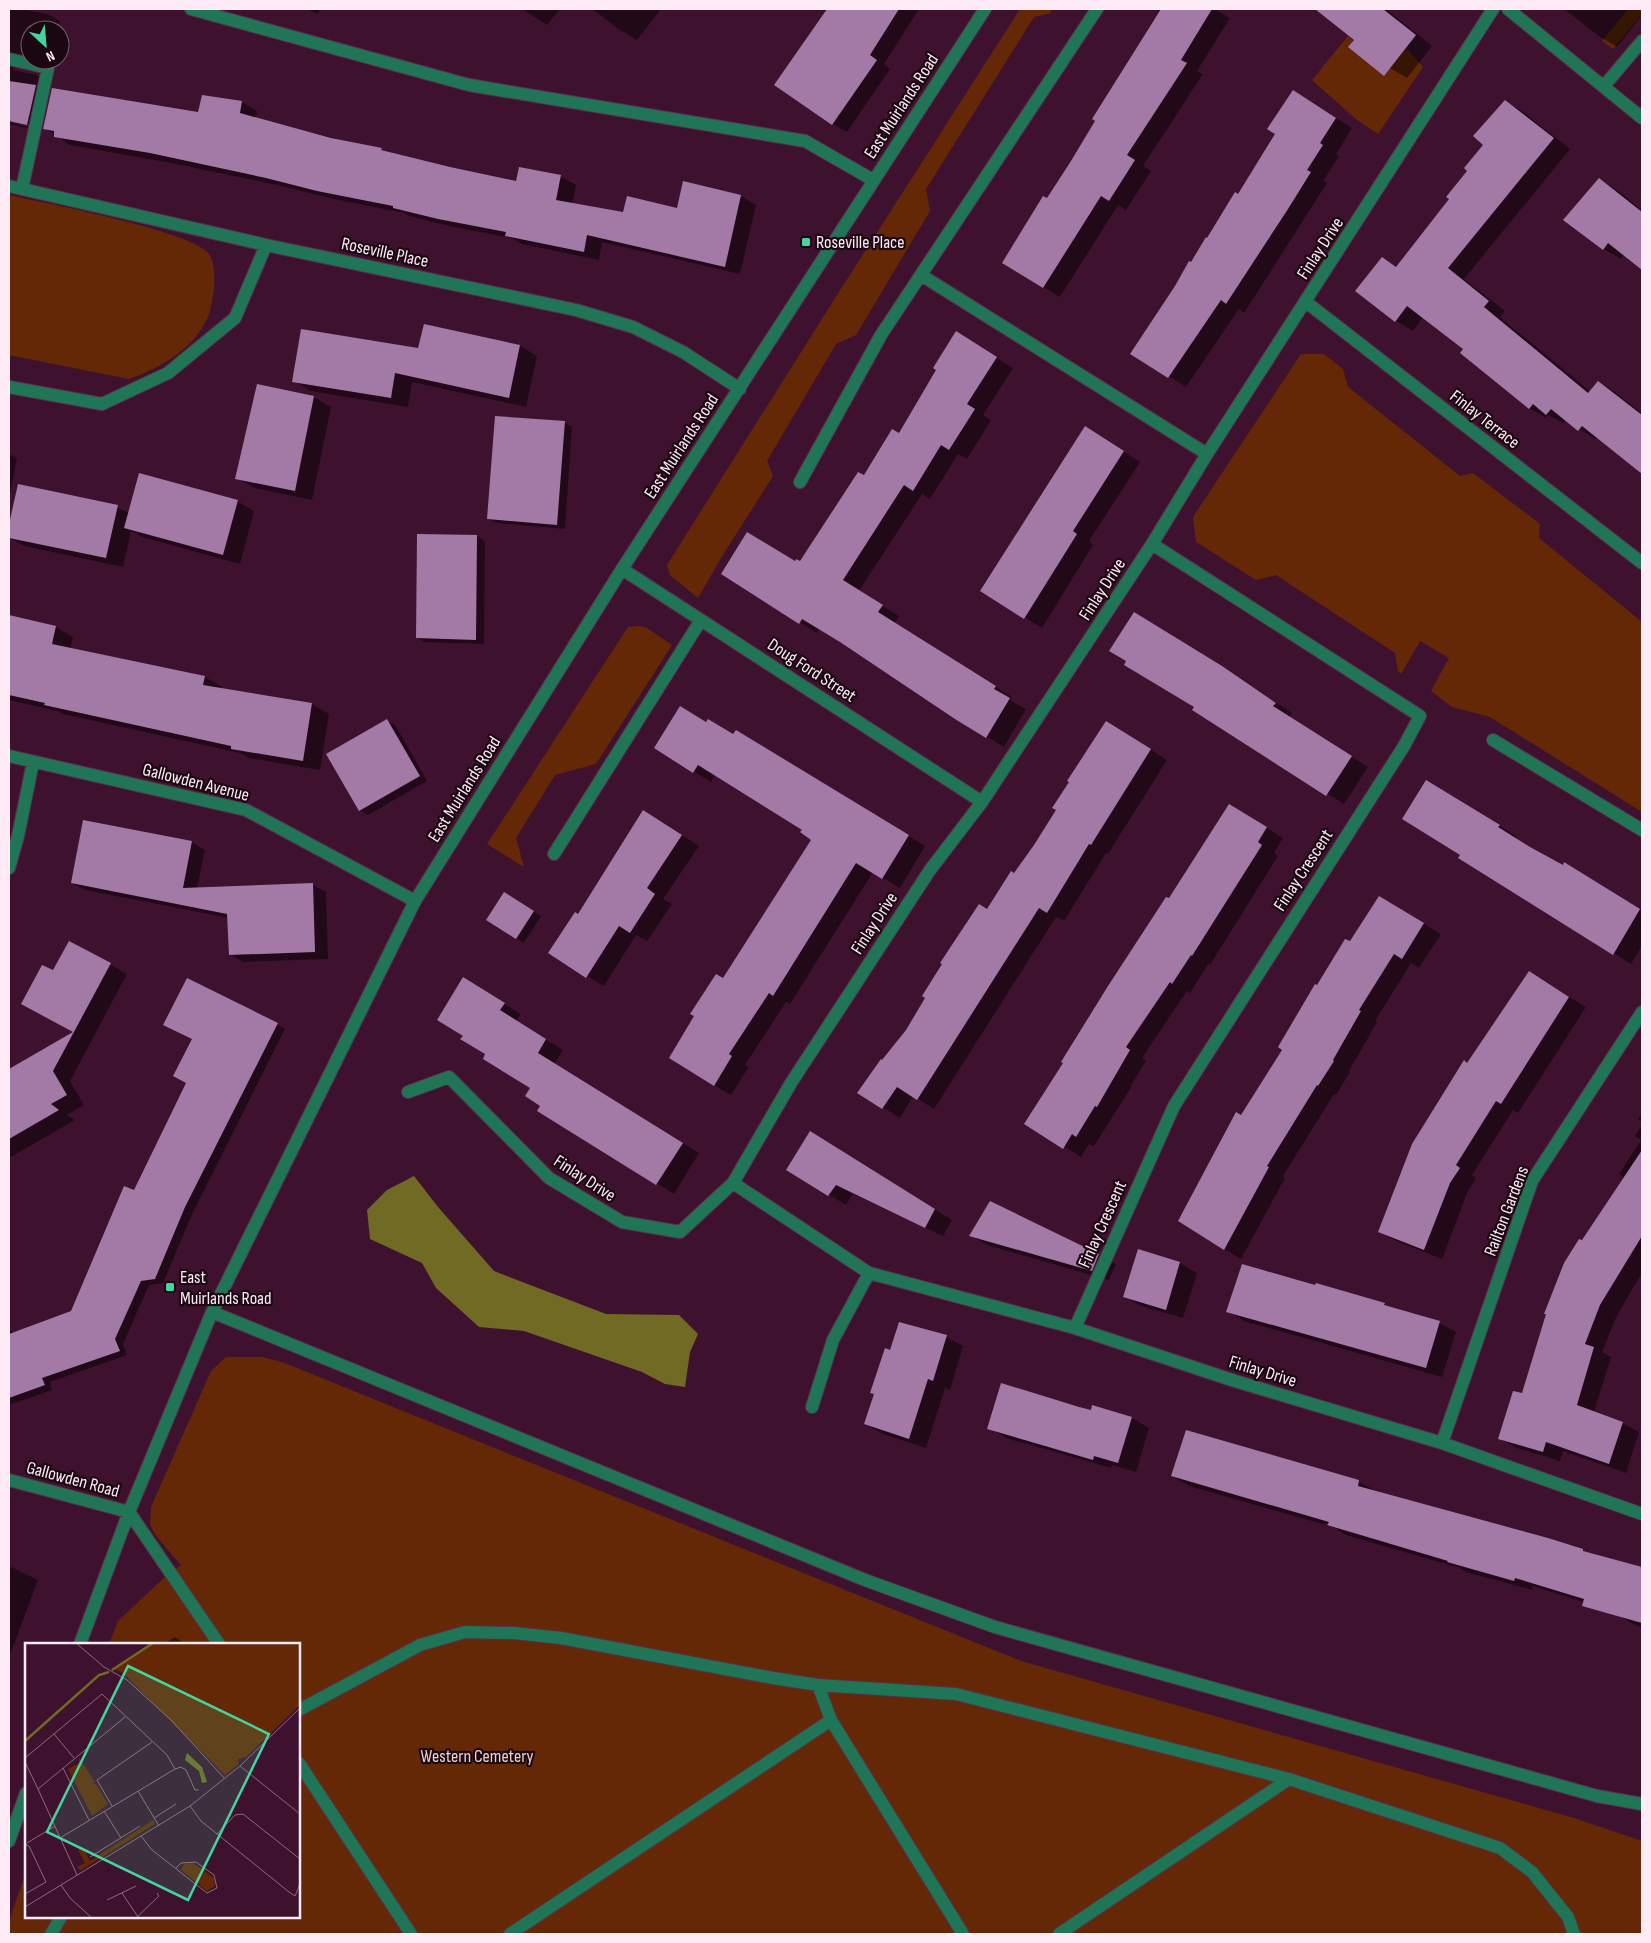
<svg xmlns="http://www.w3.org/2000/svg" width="1651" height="1943" font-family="'Sofia Sans Condensed',sans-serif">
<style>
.green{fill:#652807}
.water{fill:#706a24}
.shadow{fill:#0007}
.building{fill:#a37aa6}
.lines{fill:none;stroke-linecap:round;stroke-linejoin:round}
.minor-casing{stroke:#59304a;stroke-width:14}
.minor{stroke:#207556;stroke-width:12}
.poi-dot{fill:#44d49f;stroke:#1a0712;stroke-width:2}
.labels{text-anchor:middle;stroke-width:4.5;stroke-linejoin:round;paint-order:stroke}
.street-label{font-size:18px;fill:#feebf5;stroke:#1a0712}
.poi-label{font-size:18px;fill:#feebf5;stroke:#1a0712;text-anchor:start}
.park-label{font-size:18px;fill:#eed1c5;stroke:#1a0712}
.inset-river{fill:none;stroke:#706a24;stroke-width:2.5}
.inset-road{fill:none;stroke:#8b697e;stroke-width:1}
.view{fill:#44d49f;fill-opacity:0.15;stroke:#44d49f;stroke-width:2.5}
.inset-edge{fill:none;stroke:#feebf5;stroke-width:2.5}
</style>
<rect width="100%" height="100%" fill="#3e122e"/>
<path class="green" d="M1020,9H1051V13L1034,17L926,189L930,211L856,335L836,344L767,461L773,476L721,558L698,598L670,575L667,565L832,303Z
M1628,9H1642V14L1613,49L1602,41Z
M1348,36L1384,75L1406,48L1423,67L1378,134L1357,120L1312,80Z
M9,195C43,203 193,231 209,254C218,268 214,299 209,314C197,347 161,368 129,379L9,355Z
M1301,354H1324L1343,369L1348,387L1460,476L1473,473L1540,524L1539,538L1642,622V812L1490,717L1452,707L1431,691L1449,658L1420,641L1401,674L1398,671L1395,653L1276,575L1256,580L1196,542L1193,517Z
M639,626L647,628L672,645L596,764L555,775L516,838L524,867L487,844L628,627Z
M226,1357H262L282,1362L1021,1661L1574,1818L1642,1841V1934H9V1921L26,1872V1917H299V1644H109L118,1621L165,1577L181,1565L156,1536L150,1525L151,1507L211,1371Z"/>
<path class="water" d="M414,1176L438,1207L494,1271L606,1314L679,1315L698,1334L690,1352L685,1387L665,1384L642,1372L524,1331L479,1327L436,1288L422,1263L370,1239L367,1210L387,1190Z"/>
<path class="shadow" d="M9,9H20L48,14L60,21L58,30H30V59L13,65V70L36,75L48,82L40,131L9,124V122L33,128L34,125L9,120Z
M306,9H320L318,14Z
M522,9H560L547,25Z
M592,9H661L637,40L620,30Z
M839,9H919L884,64L890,69L847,132L832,124L828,26Z
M1162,9H1214L1230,18L1197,71L1203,74L1143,166L1151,171L1126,210L1118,205L1060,297L1043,287L1047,199L1097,121L1094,119Z
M1317,9H1386L1432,46L1407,78L1390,68Z
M1564,9H1638L1642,12V15L1617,47L1600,37Z
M35,60H52V64Z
M1293,91L1352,128L1336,154L1339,156L1323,181L1327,183L1244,313L1239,309L1186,387L1132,353L1238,196L1277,134Z
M203,96L242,102L257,111L256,118L450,168L517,182L560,176L576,185L572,204L624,214L678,209L741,196L756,205L740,274L602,242L599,260L522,244L511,238L454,227L409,216L404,213L334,199L282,186L166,162L70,145L45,128L199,114Z
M1505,102L1522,111L1570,149L1464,279L1505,311L1500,317L1591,392L1598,382L1615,392L1642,413V473L1598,437L1595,439L1566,420L1563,423L1548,415L1546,418L1529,408L1465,349L1423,317L1413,331L1396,321L1382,258L1397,267L1451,199L1485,144Z
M1599,179L1616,189L1642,210V268L1624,254L1621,259L1603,249Z
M973,343L1013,368L983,415L991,420L967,459L958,454L930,499L922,494L859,591L899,616L895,623L1012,697L1010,700L1026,709L1004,747L956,718L820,628L817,633L723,574L801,563L864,477Z
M520,346L537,356L526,407L412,382L408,407L311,391L294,381L419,350Z
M258,385L314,397L331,407L312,500L254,488L237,478Z
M564,422L572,427L565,529L497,523L488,519Z
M1102,437L1140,462L1089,541L1093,545L1042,628L982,591Z
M9,454L17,458L9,499Z
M18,485L117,507L129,513L237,501L254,511L240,564L142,537L131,531L123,567L24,546L9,537V529Z
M477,536L485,541L484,644L425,642L417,638Z
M9,616L56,627L73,637L70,649L205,677L222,687L221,689L312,704L329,714L320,770L249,758L240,753L63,714L57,711L9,700Z
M1151,623L1239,678L1292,713L1289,717L1368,767L1344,804L1194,710L1196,707L1128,661Z
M387,721L395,725L427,781L368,815L360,810L328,755Z
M706,723L753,742L925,846L900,888L873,872L790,1004L786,1002L745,1065L749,1067L731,1095L714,1085L723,980L813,839L803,829L715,775L711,782L655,748Z
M1123,732L1167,760L1108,854L1106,853L1064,921L1056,917L934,1109L913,1096L900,1118L859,1092L907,1030L988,910Z
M1443,791L1516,836L1515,838L1542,855L1563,867L1582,874L1642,911V945L1631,964L1460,857L1462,854Z
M644,811L699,846L663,899L672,904L647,941L636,935L604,986L587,976L578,916Z
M1246,815L1283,838L1274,853L1278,856L1210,965L1208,964L1190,993L1187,991L1142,1058L1146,1061L1131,1085L1132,1086L1094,1146L1089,1144L1081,1157L1026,1123L1169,900Z
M84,821L192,842L205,850L197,888L313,885L326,892L328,959L243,962L230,954L229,918L85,890L72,883Z
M512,898L541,916L524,943L516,938Z
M1396,907L1441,934L1419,968L1411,963L1375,1021L1377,1022L1349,1071L1350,1072L1336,1095L1334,1094L1283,1176L1285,1178L1241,1259L1224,1249L1242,1116L1284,1050L1318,987L1350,943Z
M70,942L127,974L70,1081L84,1105L67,1115L75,1120L9,1158V1071L75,1032L39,1013L53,972Z
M1546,983L1586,1007L1518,1113L1513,1110L1472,1175L1476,1178L1467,1193L1442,1259L1396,1241L1379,1231L1468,1064Z
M481,989L521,1014L516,1021L563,1050L554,1064L699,1153L674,1194L538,1111L542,1106L532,1087L464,1035Z
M277,1024L285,1029L193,1212L163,1283L149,1285L123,1344L127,1355L50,1382L52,1390L9,1405V1329L14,1334L72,1312L134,1192Z
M1642,1113V1122L1638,1119Z
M1642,1125V1273L1617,1315L1602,1352L1611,1357L1594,1412L1622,1423L1639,1432L1626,1473L1563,1451L1560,1461L1517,1448L1500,1439L1523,1395L1583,1242L1619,1187L1618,1186L1623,1177L1619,1174L1641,1140L1635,1136Z
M828,1143L952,1220L943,1236L853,1194L846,1205L788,1170Z
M970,1235L1099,1255L1116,1264L1109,1280L987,1245Z
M1139,1251L1180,1263L1197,1273L1183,1318L1141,1306L1124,1296Z
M1317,1285L1439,1323L1456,1332L1442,1377L1244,1321L1228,1311Z
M946,1337L963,1346L950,1390L945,1388L926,1448L883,1434L866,1424L891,1352Z
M1093,1407L1132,1418L1149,1428L1136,1472L1112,1465L1111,1468L1006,1438L989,1428L1092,1411Z
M1187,1432L1359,1482L1376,1491L1597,1559L1583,1602L1533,1586L1532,1590L1466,1572L1460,1568L1346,1535L1333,1527L1189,1486L1172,1476Z
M9,1566L38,1580L9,1658Z
M1633,1568L1642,1570V1627L1633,1624L1616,1614Z
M175,1637L185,1644H164Z"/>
<path class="building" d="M827,9H899L870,55L877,60L832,125L774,85Z
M1161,9H1212L1181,60L1187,63L1127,155L1135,160L1109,201L1101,196L1043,288L1002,263L1043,196L1047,198L1071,161L1095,121L1092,119Z
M1315,9H1383L1416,35L1384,76L1348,47L1354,40Z
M9,81L36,85L27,125L9,121Z
M52,88L198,112L202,95L242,101L240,113L331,138L382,148L381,150L450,167L516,181L519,167L561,175L556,200L623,212L627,196L677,208L683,181L741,195L725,267L587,235L584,252L505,236L506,232L438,219L393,208V206L317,191L266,178L150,153L54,137V131L43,129Z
M1293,90L1336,118L1320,143L1323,145L1307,170L1311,172L1288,209L1226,304L1221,300L1168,378L1130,354L1175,286L1189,261L1191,262L1206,237L1207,238L1235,192L1238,194L1275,134L1267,129Z
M1505,100L1554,138L1448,268L1489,301L1484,307L1588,393L1598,381L1642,415V474L1582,426L1578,431L1551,409L1546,415L1533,404L1529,409L1460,353L1463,349L1407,306L1395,322L1355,291L1382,257L1396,267L1449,199L1446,197L1467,171L1464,168L1483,145L1473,136Z
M1599,178L1642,212V270L1608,243L1603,250L1563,220Z
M424,324L520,345L509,398L395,373L391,398L292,382L301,329L418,348Z
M956,331L997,357L967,404L975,409L949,450L941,445L913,491L904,485L843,580L883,605L878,612L996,686L994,689L1010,698L986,738L955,719L840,642L802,619L799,624L721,574L747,532L795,561L796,559L800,561L858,472L864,475L892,429L899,433L936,370L933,368Z
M257,384L314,396L295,491L235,479Z
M495,416L565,421L557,525L487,519Z
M1085,426L1124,451L1073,531L1077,534L1024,619L980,591Z
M139,473L238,500L223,555L124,528Z
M18,484L118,505L106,558L9,538V524Z
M417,534L477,535L476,640L416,638Z
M1134,612L1222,666L1276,703L1273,706L1352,756L1326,796L1192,710L1194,707L1124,665L1126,661L1109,651Z
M9,615L56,626L52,644L205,676L203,685L312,703L303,761L231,749V746L44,705L45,703L9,695Z
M680,706L706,722L708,719L733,734L736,730L909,835L882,879L856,863L773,996L769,993L729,1054L732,1056L714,1086L669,1058L694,1016L690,1014L716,974L723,978L811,840L800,832L802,830L698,765L693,773L654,748Z
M387,719L420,776L359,811L326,754Z
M1106,721L1151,749L1091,845L1089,844L1047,913L1039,908L917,1100L897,1087L882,1109L857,1093L881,1059L882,1060L906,1030L925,998L922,996L942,964L940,963L979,904L987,909L1011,871L1014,873L1034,845L1056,810L1052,808L1069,782L1067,781Z
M1426,780L1500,825L1498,827L1530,847L1563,865L1564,862L1640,909L1613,955L1458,858L1460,855L1402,819Z
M1229,804L1267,827L1258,842L1262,845L1192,956L1191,955L1172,984L1170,982L1126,1047L1130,1050L1097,1107L1095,1106L1076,1137L1072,1134L1063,1149L1024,1124L1063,1063L1061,1062L1108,986L1166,897L1169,898Z
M643,810L682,835L647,888L655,894L630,933L619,926L586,978L548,953L575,912L578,914Z
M83,820L192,841L183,888L313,883L315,952L229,955L227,914L71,883Z
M504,892L534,911L516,939L486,920Z
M1379,896L1424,923L1402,959L1394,954L1359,1010L1361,1011L1333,1060L1334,1061L1318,1086L1317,1085L1267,1166L1269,1167L1224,1250L1178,1221L1236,1112L1241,1115L1282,1050L1278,1047L1315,984L1317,985L1345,939L1350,941Z
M69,941L111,963L53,1071L67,1095L51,1104L59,1110L9,1139V1069L73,1032L21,1004L42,965L53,970Z
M1529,971L1569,997L1501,1104L1496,1101L1456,1165L1460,1168L1450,1183L1424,1250L1378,1232L1412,1144L1464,1060L1467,1063Z
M463,977L505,1003L500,1010L546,1039L538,1053L683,1143L656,1185L537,1111L540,1106L525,1096L530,1088L483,1059L485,1054L460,1039L463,1036L437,1020Z
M187,978L278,1023L185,1207L155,1279L141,1281L115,1339L120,1351L42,1378L45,1385L9,1398V1334L71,1311L124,1186L134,1190L186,1083L173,1076L192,1039L163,1025Z
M810,1131L935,1209L925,1228L836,1185L828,1196L786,1170Z
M1642,1150V1236L1600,1305L1585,1344L1594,1347L1577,1405L1623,1422L1609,1464L1546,1442L1543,1452L1498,1439L1513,1391L1522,1393L1546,1314H1544L1564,1263L1579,1239L1582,1240Z
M990,1201L1099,1254L1092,1271L969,1236Z
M1138,1249L1180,1262L1166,1310L1123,1297Z
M1242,1264L1315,1285L1316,1283L1385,1303L1384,1305L1440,1321L1426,1368L1226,1312Z
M899,1322L947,1335L933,1381L928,1379L909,1439L864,1424L874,1394L870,1393L885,1348L890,1350Z
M1001,1383L1079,1407L1091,1410L1092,1405L1132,1417L1118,1463L1094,1456L1093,1460L987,1429Z
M1186,1430L1359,1480L1358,1486L1548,1538L1583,1549V1551L1642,1567V1623L1582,1606L1584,1599L1515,1578L1514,1581L1447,1562L1448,1561L1327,1525L1329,1522L1171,1476Z"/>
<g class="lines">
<defs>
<path id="minor" d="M191,9L469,85L805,141L873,180
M1493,9L1207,454L1152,544L982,802L930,870L791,1083L733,1183L869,1273L1075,1328L1235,1381L1442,1443L1642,1514
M1508,9L1642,118
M9,59L48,68L22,189
M1604,86L1642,41
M9,186L266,245L576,310L633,327L683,352L740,389
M921,275L1207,454
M1306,302L1642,563
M9,387L102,404L168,373L235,318L266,245
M800,482L881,335L1097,9
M622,569L982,802
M1493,740L1642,830
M9,756L246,810L415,901
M554,854L701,620
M9,868L18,836L33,762
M408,1092L449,1077L549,1178L622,1222L680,1232L733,1183
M212,1312L865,1580L995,1627L1597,1796L1642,1804
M1075,1328L1174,1106L1404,746L1420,716L1152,544
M812,1407L833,1340L869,1273
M1442,1443L1532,1181L1642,1012
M9,1480L129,1512
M129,1512L219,1644
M80,1644L129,1512L212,1312L415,901L622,569L985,9
M818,1685L831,1720L963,1934
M299,1710L420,1645L465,1632L514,1633L561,1638L773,1678L818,1685L956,1694L1289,1779L1500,1848L1532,1872L1568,1917L1574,1934
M299,1763L411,1934
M9,1841L26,1793
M51,1934L61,1917
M510,1934L831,1720
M1059,1934L1289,1779"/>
</defs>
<use href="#minor" class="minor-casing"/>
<use href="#minor" class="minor"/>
</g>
<g class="poi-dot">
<rect x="801" y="237" width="10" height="10" rx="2.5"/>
<rect x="165" y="1282" width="10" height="10" rx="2.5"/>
</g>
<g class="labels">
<g class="street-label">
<text transform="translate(901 106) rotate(-57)" y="6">East Muirlands Road</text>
<text transform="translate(1320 248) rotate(-57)" y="6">Finlay Drive</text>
<text transform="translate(385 252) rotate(12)" y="6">Roseville Place</text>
<text transform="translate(1485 419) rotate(38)" y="6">Finlay Terrace</text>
<text transform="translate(681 446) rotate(-57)" y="6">East Muirlands Road</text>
<text transform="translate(1102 589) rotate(-57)" y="6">Finlay Drive</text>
<text transform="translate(812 670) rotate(33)" y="6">Doug Ford Street</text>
<text transform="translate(196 782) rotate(14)" y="6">Gallowden Avenue</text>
<text transform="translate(464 789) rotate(-58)" y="6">East Muirlands Road</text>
<text transform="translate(1303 870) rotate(-57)" y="6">Finlay Crescent</text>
<text transform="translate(874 923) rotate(-57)" y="6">Finlay Drive</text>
<text transform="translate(585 1178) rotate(33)" y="6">Finlay Drive</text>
<text transform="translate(1506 1211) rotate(-69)" y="6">Railton Gardens</text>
<text transform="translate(1102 1224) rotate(-66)" y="6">Finlay Crescent</text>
<text transform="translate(1263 1371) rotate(17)" y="6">Finlay Drive</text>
<text transform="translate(73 1479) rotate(15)" y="6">Gallowden Road</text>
</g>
<g class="poi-label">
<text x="816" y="248">Roseville Place</text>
<text x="180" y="1283">East<tspan x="180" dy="21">Muirlands Road</tspan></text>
</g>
<g class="park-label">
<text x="477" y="1762">Western Cemetery</text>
</g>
</g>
<g transform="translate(25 1643)">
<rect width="275" height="275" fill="#3e122e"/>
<path d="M130,0H275V62L221,114L213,116L214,121L200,132L98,30L89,26ZM54,115L70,139L67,141H71L83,161L67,173L43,126L54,120ZM128,177L130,181L105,197L56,227L52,224L60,220L53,207L58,204L65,218ZM168,220L189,235L190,243L182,248L156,227L159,221Z" fill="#652807"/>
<path d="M162,110L177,124L182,139L177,140L174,128L160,117Z" fill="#706a24"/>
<path class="inset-river" d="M87,27L128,0M0,98L74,32L84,29"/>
<path class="inset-road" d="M51,0L79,24L102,37L146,77L200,136M29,91L49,115M0,115L77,51L142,112L150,126L35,195M0,119L13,146M215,123L275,171M38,125L64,177M150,126L156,124L161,127L170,147H174M113,148L134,183M87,163L72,137L127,99M165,163L176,178L264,249L270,253L275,241M79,168L96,195M129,175L151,161M192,191L210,172L218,171L275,216M116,193L127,207L182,250L192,245L189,232L171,219L156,220L151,225M2,200L30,183M0,201L4,203L21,239L0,251M65,214L115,183M52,232L13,146L100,74M36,242L45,255L67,275M97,250L113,274M82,257L111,243M0,264L165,163L215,123L275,65M111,275L134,253L132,250"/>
<path class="view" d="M103,23L244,91L163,257L22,189Z"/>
<rect width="275" height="275" class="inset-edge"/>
</g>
<rect width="1651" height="1943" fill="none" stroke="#feebf5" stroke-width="20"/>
<g transform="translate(45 45) rotate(154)"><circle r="24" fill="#1a0712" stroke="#75626d"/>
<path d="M0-4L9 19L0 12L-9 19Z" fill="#44d49f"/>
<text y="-8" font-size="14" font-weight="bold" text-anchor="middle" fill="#feebf5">N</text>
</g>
</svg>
